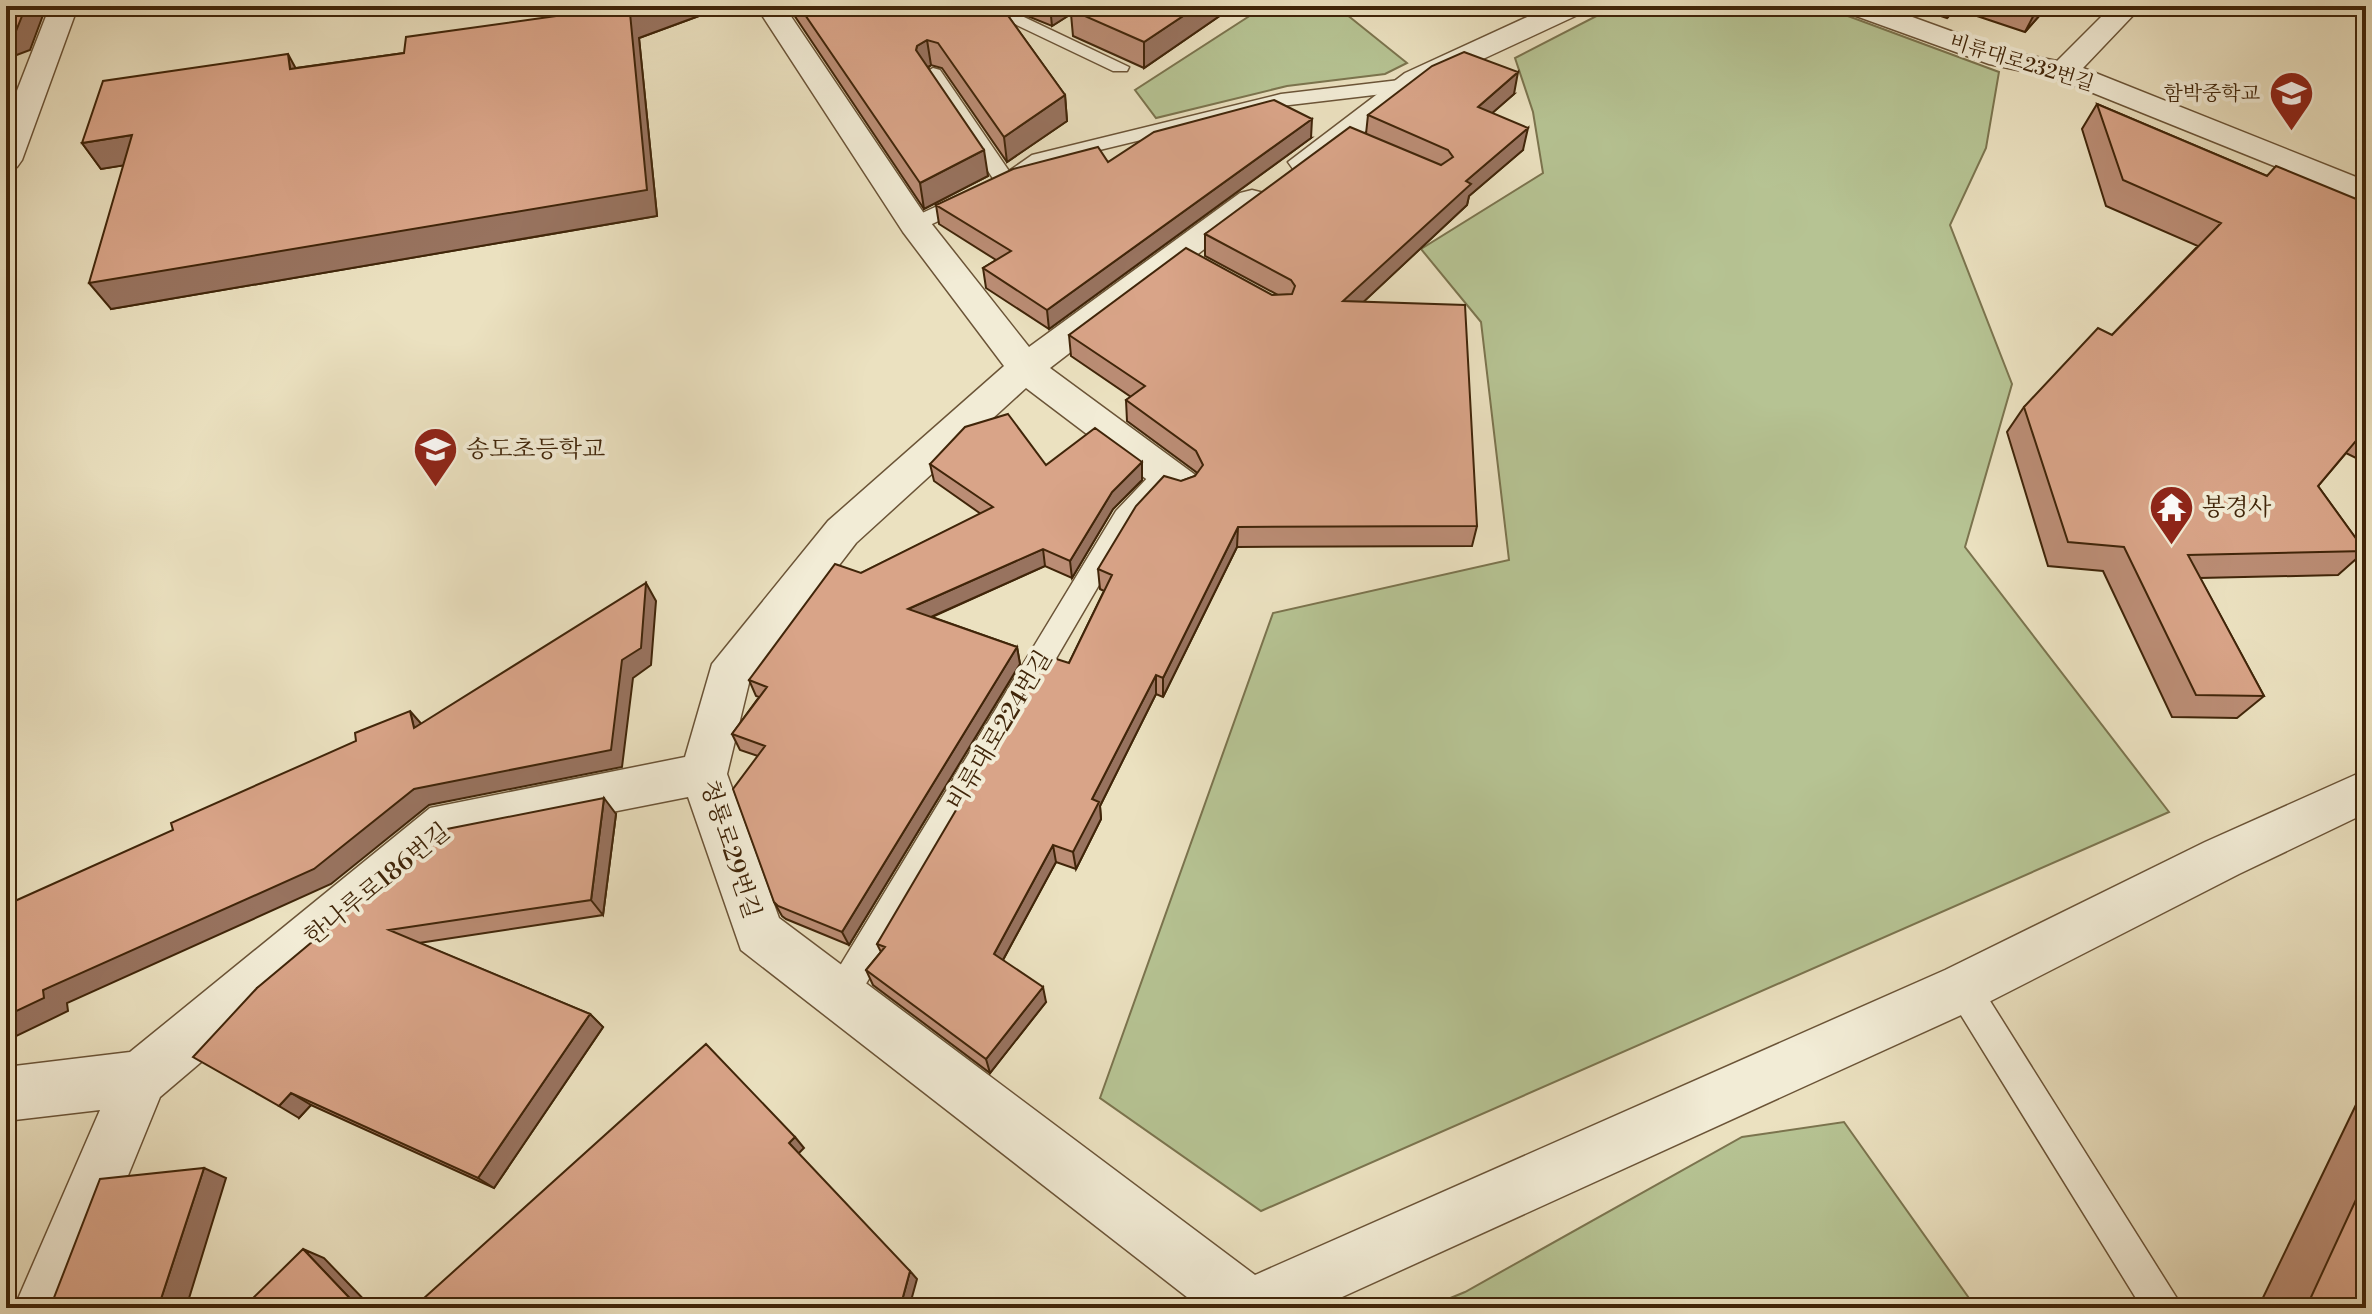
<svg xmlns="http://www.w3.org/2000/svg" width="2372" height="1314" font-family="'Libre Bodoni','Noto Serif KR',serif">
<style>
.green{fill:#b6c393;stroke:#7b744e;stroke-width:2}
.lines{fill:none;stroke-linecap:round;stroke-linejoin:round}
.service-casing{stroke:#6b5437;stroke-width:3}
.minor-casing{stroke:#6b5437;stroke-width:3}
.service{fill:#f2ecd6;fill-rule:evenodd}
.minor{fill:#f2ecd6;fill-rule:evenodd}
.wall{fill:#bb8d75;stroke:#402509;stroke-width:2}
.shaded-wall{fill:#98735f;stroke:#402509;stroke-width:2}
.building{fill:#d9a488;stroke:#402509;stroke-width:2}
.labels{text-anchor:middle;stroke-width:8;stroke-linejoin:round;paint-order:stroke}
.far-street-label{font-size:20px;fill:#402509;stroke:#f2ecd6}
.far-poi-label{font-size:20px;fill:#402509;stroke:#f2ecd6;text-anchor:end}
.poi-label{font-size:24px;fill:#402509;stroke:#f2ecd6;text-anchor:start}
.street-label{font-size:24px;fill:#402509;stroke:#f2ecd6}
</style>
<rect width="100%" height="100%" fill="#ebe1c0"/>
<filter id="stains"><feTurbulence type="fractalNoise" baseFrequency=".0025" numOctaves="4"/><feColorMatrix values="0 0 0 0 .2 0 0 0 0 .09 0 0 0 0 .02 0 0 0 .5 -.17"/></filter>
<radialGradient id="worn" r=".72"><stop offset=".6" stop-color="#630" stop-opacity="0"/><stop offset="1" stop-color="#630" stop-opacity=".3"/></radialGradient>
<path class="green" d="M1265,6H1336L1407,63L1385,74L1287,86L1156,118L1135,90Z
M1625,6H1821L1999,72L1986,148L1950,225L2012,384L1965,547L2169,812L1261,1211L1100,1098L1273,613L1509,560L1481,322L1421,249L1543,173L1533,112L1515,58L1610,9Z
M1844,1122L1976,1308H1426L1465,1292L1742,1137Z"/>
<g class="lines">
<defs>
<path id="service" d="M977,6H1001L1129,67L1127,71H1113Z
M933,68L940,70L1009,171L1032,155L1281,94L1408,79L1418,85L1408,91L1281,106L1046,163L1013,186L915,232L904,225L907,220L994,180L923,74Z
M1161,471L1170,473L1174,480L1170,487L1134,525L853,1006L841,1011L829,1006L824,995L829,984L1116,511L1152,473Z
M1963,972L1975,977L2183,1308H2142L1951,999L1946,988L1951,977Z"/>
<path id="minor" d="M50,6H78L22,160L17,167L6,170V119Z
M756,6H784L927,218L1029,347L1240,193L1252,190L1264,193L1268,200L1050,368L1194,474L1200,484L1194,494L1180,499L1166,494L1026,388L856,543L749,683L727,774L779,918L1255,1275L1945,970L2205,842L2366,770V813L2239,874L1981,1006L1318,1308H1201L741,950L688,797L460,842L160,1097L74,1308H14L100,1110L6,1121V1067L130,1052L430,808L685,757L712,664L828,521L1004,366L903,232Z
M1551,6H1588L1584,12L1427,85L1315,169L1304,172L1293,169L1288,162L1405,73Z
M1841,6H1882L2006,51L2057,61L2112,6H2142L2083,68L2366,181V203L2056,78L1989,64L1845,12Z"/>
</defs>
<use href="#service" class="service-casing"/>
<use href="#minor" class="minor-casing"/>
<use href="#service" class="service"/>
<use href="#minor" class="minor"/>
</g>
<path class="wall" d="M577,6H726L639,38L657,216L111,309L124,165L101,169L82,143L296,68L404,53L583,12Z
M788,6H1001L1065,95L1067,121L1007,162L942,68L931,65L928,68L988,176L924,209Z
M1003,6H1234L1144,68L1073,36L1071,14L1052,26Z
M1911,6H2048L2025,32L1956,9L1947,18Z
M1514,94L1492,113L1523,150L1469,196L1467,205L1363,302L1477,526L1472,546L1237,547L1163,697L1156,694L1100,806L1101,819L1076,869L1056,862L1003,960L1046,1002L990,1073L873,985L866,970L881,952L877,944L1069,663L1104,591L1100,589L1098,569L1181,481L1195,476L1197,474L1196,472L1127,421L1126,400L1131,397L1071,356L1069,335L1278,295L1205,256V234L1366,134L1368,115Z
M2097,104L2267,176L2366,203V463L2346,453L2318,486L2365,551L2338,575L2200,578L2264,696L2237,718L2172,717L2103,571L2048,566L2007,432L2024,407L2112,335L2198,246L2106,206L2082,129Z
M1311,138L1049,329L986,288L983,268L996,260L939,224L936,205L1108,162Z
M1142,462V480L1113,509L1072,578L1045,566L932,617L1017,647L1020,664L849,945L786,919L782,916L774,902L758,756L740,750L732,734L759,697L756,696L749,680L861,573L981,514L934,481L930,464L1046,465Z
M616,814L603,915L419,943L590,1014L603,1027L494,1188L311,1105L299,1118L257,988Z
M2366,1084V1308H2258Z"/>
<path class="shaded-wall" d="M26,6H45L46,7L30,50L6,59V35Z
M649,6H726L639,38L657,216L111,309L89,283L630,13Z
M1050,6H1084L1071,10V14L1052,26Z
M1198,6H1234L1144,68V42Z
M1953,6H1957L1947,18Z
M2039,6H2048L2025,32L2038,7Z
M927,40L931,65L921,71L916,50L917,46Z
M288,54L302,80L290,69Z
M1518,72L1514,94L1474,129L1478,107Z
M1065,95L1067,121L1007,162L1004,137Z
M1312,119L1311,138L1049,329L1047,310Z
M1528,128L1523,150L1469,196L1467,205L1341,323L1343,301L1466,181Z
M132,135L151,161L101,169L82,143Z
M984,150L988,176L924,209L920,183Z
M1142,462V480L1113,509L1072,578L1070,561L1112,492Z
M1238,527L1237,547L1163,697V678Z
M1043,549L1045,566L913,625L908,609Z
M646,583L656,601L651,665L633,678L622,767L429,805L331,884L67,1003L68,1011L6,1041V1016L43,990L414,789L622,660Z
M1017,647L1020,664L849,945L842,932Z
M1156,675V694L1100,806L1101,819L1076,869L1073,852L1092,799Z
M410,711L425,728H414Z
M604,798L616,814L603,915L591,900Z
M1053,845L1056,862L998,969L994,954Z
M1043,987L1046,1002L990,1073L986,1059Z
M590,1014L603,1027L494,1188L478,1178Z
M291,1093L311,1105L299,1118L279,1106Z
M795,1137L804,1148L798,1154L789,1143Z
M204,1168L226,1178L186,1308H158Z
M303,1249L324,1258L372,1308H359Z
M910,1271L917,1279L909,1308H900Z"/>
<path class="building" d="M6,6H26L16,31L6,35Z
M595,6H649L630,13L647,190L89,283L132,135L82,143L103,81L288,54L290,69L404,53L406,37L599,10Z
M799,6H1001L1065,95L1004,137L938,43L927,40L917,46L916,50L984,150L920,183Z
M1078,6H1198L1144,42L1071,10Z
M1464,52L1518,72L1478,107L1528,128L1466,181L1471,184L1343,301L1465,305L1477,526L1238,527L1163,678L1156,675L1092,799L1099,802L1073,852L1053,845L994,954L1043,987L986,1059L866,970L885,947L877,944L1047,656L1069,663L1112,575L1098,569L1136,506L1164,476L1181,481L1195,476L1203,465L1196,451L1126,400L1145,386L1069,335L1186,248L1272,295L1292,294L1295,286L1291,280L1205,234L1350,127L1441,165L1453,157L1448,150L1368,115L1432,66Z
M1274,100L1312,119L1047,310L983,268L1011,251L936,205L1013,169L1098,147L1108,162L1154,132Z
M2097,104L2267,176L2276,166L2366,203V429L2318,486L2365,551L2188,555L2264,696L2196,695L2124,547L2068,542L2024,407L2098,328L2112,335L2221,223L2123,180Z
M1008,414L1046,465L1095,428L1142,462L1112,492L1070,561L1043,549L908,609L1017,647L842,932L778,906L774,902L733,789L765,746L732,734L767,687L749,680L835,564L861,573L993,507L930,464L965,427Z
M646,583L641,648L622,660L611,750L414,789L314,869L43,990L44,998L6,1016V905L173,830L171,823L356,741L355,733L410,711L414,728Z
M604,798L591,900L389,930L590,1014L478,1178L291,1093L279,1106L193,1057L257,988L447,829Z
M706,1044L795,1137L789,1143L910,1271L900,1308H413Z
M204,1168L158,1308H50L100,1179Z
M2366,1178V1308H2306Z
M303,1249L359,1308H243Z"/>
<defs>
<symbol id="school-pin" viewBox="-11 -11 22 30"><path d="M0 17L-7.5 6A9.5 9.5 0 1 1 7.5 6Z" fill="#8f2418" stroke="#f2ecd6"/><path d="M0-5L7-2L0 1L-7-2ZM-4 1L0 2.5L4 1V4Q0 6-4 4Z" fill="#fff"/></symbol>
<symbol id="temple-pin" viewBox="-11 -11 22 30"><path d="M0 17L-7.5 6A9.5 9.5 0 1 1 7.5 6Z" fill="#8f2418" stroke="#f2ecd6"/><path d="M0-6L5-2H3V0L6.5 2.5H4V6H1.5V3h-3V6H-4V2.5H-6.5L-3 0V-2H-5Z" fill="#fff"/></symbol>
</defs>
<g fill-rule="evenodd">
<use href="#school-pin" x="2266" y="68" width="51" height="69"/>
<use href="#school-pin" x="410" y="424" width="51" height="69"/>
<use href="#temple-pin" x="2146" y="482" width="51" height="69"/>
</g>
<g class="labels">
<g class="far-street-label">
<text transform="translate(2022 62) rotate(17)" y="7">비류대로232번길</text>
</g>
<g class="far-poi-label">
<text x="2260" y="100">함박중학교</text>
</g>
<g class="poi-label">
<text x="466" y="457">송도초등학교</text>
<text x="2202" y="515">봉경사</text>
</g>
<g class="street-label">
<text transform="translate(999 730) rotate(-59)" y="8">비류대로224번길</text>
<text transform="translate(731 849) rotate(72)" y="8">청룡로29번길</text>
<text transform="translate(377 884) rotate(-39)" y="8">한나루로186번길</text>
</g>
</g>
<rect width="2372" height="1314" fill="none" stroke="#ebe1c0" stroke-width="32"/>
<rect x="8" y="8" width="2356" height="1298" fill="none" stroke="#402509" stroke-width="4"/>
<rect x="16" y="16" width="2340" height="1282" fill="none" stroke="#402509" stroke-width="2"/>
<rect width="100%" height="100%" filter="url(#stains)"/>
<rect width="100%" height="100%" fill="url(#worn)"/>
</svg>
